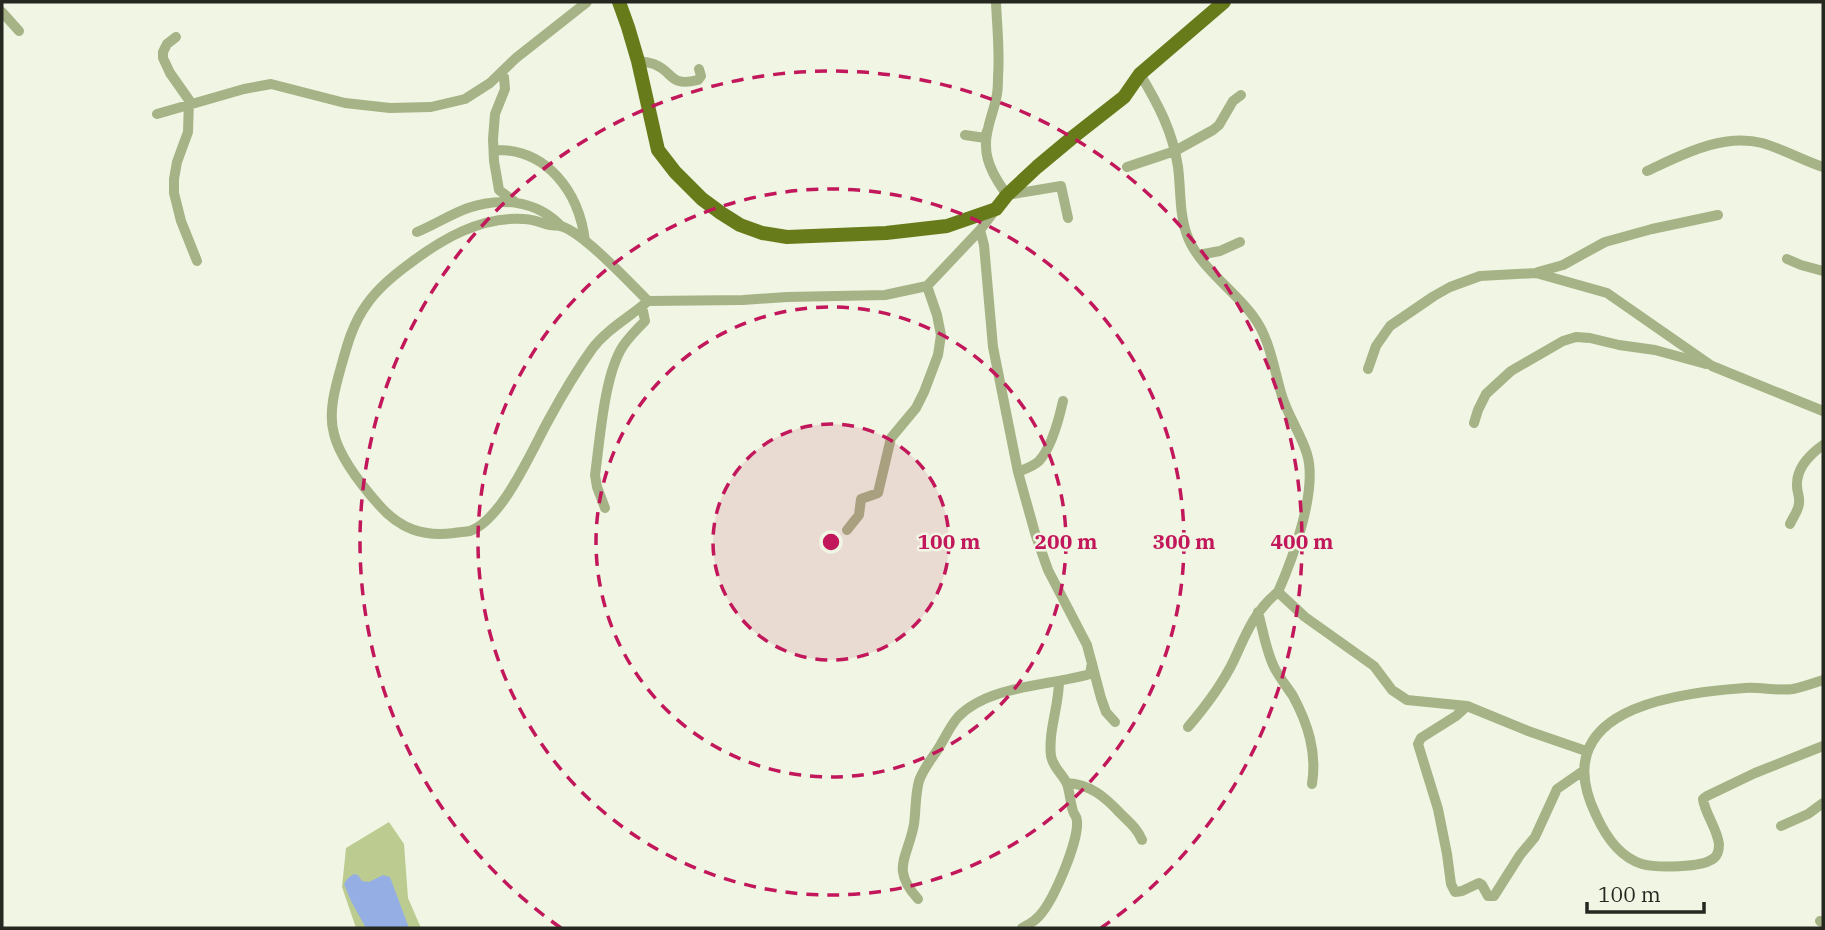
<svg xmlns="http://www.w3.org/2000/svg" width="1825" height="930" font-family="'IBM Plex Serif',serif">
<style>
.forest{fill:#bccc90}
.water{fill:#95afe4}
.lines{fill:none;stroke-linecap:round;stroke-linejoin:round}
.minor{stroke:#a6b386;stroke-width:10}
.major{stroke:#687b1a;stroke-width:14}
.ring{fill:none;stroke:#c2185b;stroke-width:3.5;stroke-dasharray:12 9}
.centre{fill:#c2185b;stroke:#f0f6e3;stroke-width:3.5}
.ring-label{font-size:21px;text-anchor:middle;font-weight:bold;fill:#c2185b;stroke:#f0f6e3;stroke-width:5;stroke-linejoin:round;paint-order:stroke}
</style>
<rect width="100%" height="100%" fill="#f0f6e3"/>
<path class="forest" d="M389,822L404,844L408,898L421,928H356L342,887L346,848Z"/>
<path class="water" d="M354,874L358,875L362,881L369,882L383,875L390,877L409,928H366L351,901L344,884L348,878Z"/>
<g class="lines">
<path class="minor" d="M996,2C997,27 1000,52 998,77C998,84 998,92 996,99C993,114 985,130 986,146C986,164 997,181 1007,195L1061,186L1068,218
M2,12L19,31
M176,37L167,44L163,52V58L170,73L189,100L188,132L177,162L174,179V193L181,221L197,261
M638,61C643,62 651,62 656,65C674,73 670,87 698,80L701,76L699,69
M501,73L504,77L505,89L495,114L493,139L494,161L499,190L515,202
M1140,74C1158,104 1173,132 1178,167C1181,189 1179,213 1187,235C1198,266 1234,290 1253,316C1270,338 1274,370 1282,396C1288,416 1301,434 1307,454C1318,490 1293,558 1278,592L1305,617L1374,666L1392,690L1407,700L1467,706L1528,731L1586,751
M157,114L244,89L271,84L345,103L390,108L431,107L465,99L490,83L516,58L587,2
M965,135L985,138L987,131
M494,150C547,148 579,192 585,241
M1127,167L1175,151L1213,130L1219,125L1233,101L1241,95
M1647,171C1682,155 1722,133 1762,143C1783,149 1802,160 1823,167
M980,230L984,245L993,347L1018,472L1035,533L1048,570L1087,645L1101,698L1106,712L1115,722
M417,232C434,225 451,214 468,208C501,197 536,200 561,226
M1198,255L1220,251L1240,242
M1787,259L1801,265L1823,271
M1538,272L1563,265L1605,242L1652,229L1718,215
M648,301C630,317 607,329 592,349C577,370 561,397 548,421C532,450 502,520 470,531C465,532 459,532 454,533C423,537 400,529 379,505C363,487 340,458 334,434C328,413 335,388 341,367C347,345 353,323 367,304C378,288 394,275 409,264C442,239 481,216 524,219C533,219 541,223 550,225C553,226 557,225 560,226C581,230 631,284 648,301L743,300L787,297L885,295L927,286L980,230L996,209
M1368,369L1376,346L1390,326L1434,296L1450,287L1480,276L1536,273L1607,293L1712,366L1823,411
M1474,423L1478,410L1486,394L1511,371L1563,341L1576,337L1590,338L1619,345L1655,350L1706,364
M1018,472C1025,469 1034,466 1039,461C1051,448 1059,419 1063,401
M605,508L597,487L595,475C600,440 604,375 623,346C629,337 637,329 645,321L642,306
M1790,524C1793,517 1799,510 1799,503C1800,497 1797,492 1797,486C1796,468 1809,455 1823,445
M847,530L859,515L861,499L878,493L891,438L916,408L924,392L938,355L941,335L937,315L927,286
M1258,612C1263,630 1266,652 1275,669C1280,678 1287,687 1293,696C1308,724 1317,752 1312,784
M1823,680C1814,683 1803,687 1793,689C1777,691 1761,687 1745,688C1672,693 1545,710 1596,815C1605,835 1619,857 1642,864C1656,868 1703,868 1714,858C1718,855 1719,849 1719,844C1717,828 1705,814 1703,799L1707,796L1755,773L1823,746
M1467,706L1456,716L1421,738L1418,744L1438,809L1447,854L1451,884L1455,892L1462,891L1479,883L1482,885L1488,896H1494L1520,855L1535,837L1557,789L1583,771
M1188,727C1206,706 1222,685 1234,660C1246,634 1255,610 1278,592
M1067,783C1090,784 1105,797 1120,813C1129,822 1137,828 1142,840
M1781,826L1808,814L1823,803
M918,899C890,868 908,858 914,824C916,810 915,796 919,781C923,769 931,760 938,749C945,738 950,726 958,717C989,685 1049,686 1090,674L1092,663
M1820,921L1823,923
M1022,928C1027,925 1032,923 1036,919C1052,906 1079,841 1077,821C1076,814 1075,817 1073,811C1070,802 1070,792 1067,784C1063,774 1053,768 1051,756C1048,731 1059,706 1059,681"/>
<path class="major" d="M619,2L628,27L638,61L658,150L675,172L702,199L721,213L740,225L762,233L787,237L886,233L947,226L996,209L1007,195L1037,167L1073,137L1124,97L1140,74L1224,2"/>
</g>
<circle cx="831" cy="542" r="118" fill="#c2185b" fill-opacity=".12"/>
<g class="ring">
<circle cx="831" cy="542" r="118"/>
<circle cx="831" cy="542" r="235"/>
<circle cx="831" cy="542" r="353"/>
<path d="M561 928A471 471 0 1 1 1101 928"/>
</g>
<circle cx="831" cy="542" r="10" class="centre"/>
<g class="ring-label">
<text x="949" y="549">100 m</text>
<text x="1066" y="549">200 m</text>
<text x="1184" y="549">300 m</text>
<text x="1302" y="549">400 m</text>
</g>
<rect width="1825" height="930" fill="none" stroke="#252720" stroke-width="7"/>
<path d="M1587 902v10h117v-10" fill="none" stroke="#252720" stroke-width="3.5"/>
<text x="1598" y="902" font-size="21" fill="#252720" stroke="#f0f6e3" stroke-width="5" paint-order="stroke">100 m</text>
</svg>
